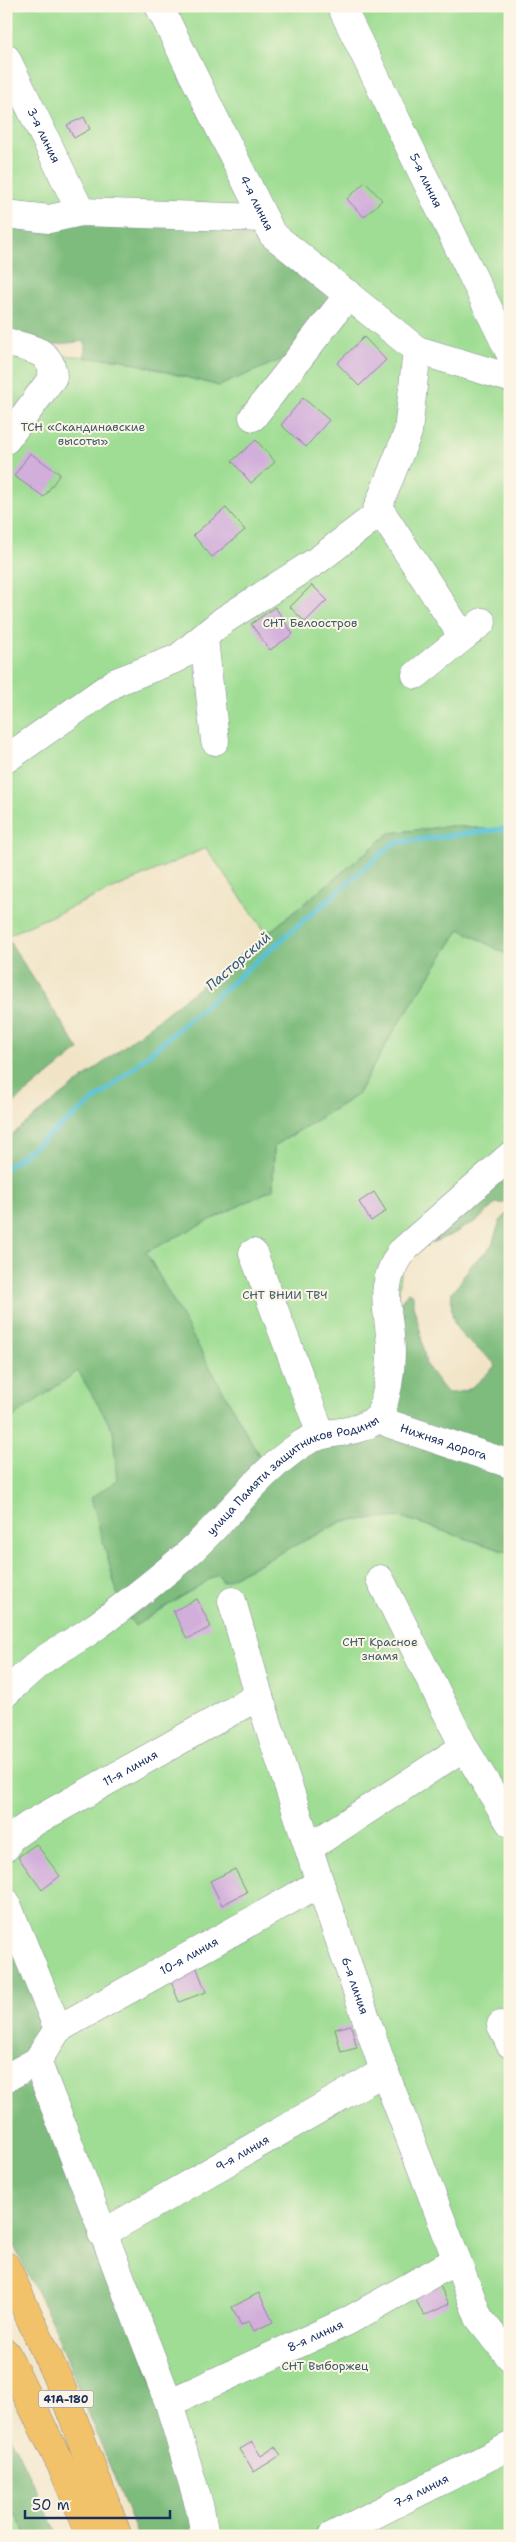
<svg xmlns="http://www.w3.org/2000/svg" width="516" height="2542" font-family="'Shantell Sans',sans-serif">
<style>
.green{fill:#9edd93;stroke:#5c8678}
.forest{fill:#7ebc7d;stroke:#4c766e}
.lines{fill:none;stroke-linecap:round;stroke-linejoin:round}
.stream{stroke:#58c1d4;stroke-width:5.5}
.building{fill:#d2aedb}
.minor-casing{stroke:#868a92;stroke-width:29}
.major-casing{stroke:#868a92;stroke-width:29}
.minor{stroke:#fff;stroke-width:28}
.major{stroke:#f2c26a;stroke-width:28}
.labels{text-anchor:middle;stroke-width:4;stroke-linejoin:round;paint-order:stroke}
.shield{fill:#fcf5e5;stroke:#5e6a86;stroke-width:1}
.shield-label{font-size:11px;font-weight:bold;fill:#1b2f5e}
.street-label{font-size:12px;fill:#1b2f5e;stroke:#fcf5e5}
.park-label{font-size:12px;fill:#3c5a6b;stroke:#fcf5e5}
.water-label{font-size:14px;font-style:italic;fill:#2d5b81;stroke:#fcf5e5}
</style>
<rect width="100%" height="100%" fill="#fcf5e5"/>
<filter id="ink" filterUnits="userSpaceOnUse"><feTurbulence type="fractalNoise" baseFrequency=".02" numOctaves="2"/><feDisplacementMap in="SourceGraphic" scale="10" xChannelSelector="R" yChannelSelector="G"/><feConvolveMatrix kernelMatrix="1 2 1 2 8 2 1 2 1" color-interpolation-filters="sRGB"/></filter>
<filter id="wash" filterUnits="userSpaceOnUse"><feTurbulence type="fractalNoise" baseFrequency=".0096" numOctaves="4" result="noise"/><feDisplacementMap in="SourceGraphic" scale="20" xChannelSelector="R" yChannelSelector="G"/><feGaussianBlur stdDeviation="1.12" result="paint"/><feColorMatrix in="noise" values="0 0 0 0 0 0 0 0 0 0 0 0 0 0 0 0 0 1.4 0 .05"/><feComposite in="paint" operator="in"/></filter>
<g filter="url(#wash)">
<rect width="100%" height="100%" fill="#f1e4c6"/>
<path class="green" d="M6,6H510V831L451,826L390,833L267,934L206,848L6,936V342L45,354L119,359L219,386L248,372L6,214Z
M460,929L510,956V1156L404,1250L385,1402L267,1470L145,1252L273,1189L274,1146L357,1095L392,1034Z
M78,1370L113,1430L117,1480L219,1574L223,1582L343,1521L401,1517L510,1553V2536H205L97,2220L6,1902V1422Z
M6,2500L28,2536H6Z"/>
<path class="forest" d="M6,214L262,218L347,293L304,350L219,386L119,359L85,358V341L50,345L6,333Z
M451,826L510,831V956L460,929L392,1034L357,1095L274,1146L273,1189L146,1252L267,1470L373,1422L396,1309L408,1292L413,1295V1305L420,1330L426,1365L447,1393C471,1394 479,1381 496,1365C470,1338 447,1338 452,1291L459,1284L470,1266L491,1247L500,1221L510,1211V1553L401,1517L343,1521L223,1582L218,1574L135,1626L121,1607L91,1498L117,1480L113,1430L78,1371L6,1422V1139L267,934L390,833Z
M6,936L79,1050L6,1109Z
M510,1166V1198L505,1203H496L478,1220L453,1234L432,1243Z
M6,1902L55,2022L40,2055L205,2536H138L51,2320L6,2230Z
M6,2428L58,2536H28L6,2500Z"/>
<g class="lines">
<path class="stream" d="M6,1168L105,1092L394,843L510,828"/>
</g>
<g id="blocks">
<path class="building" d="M84,117L90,129L74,138L67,125Z
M365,182L382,200L364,217L347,199Z
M364,337L386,360L359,386L337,363Z
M303,398L329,420L306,447L281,425Z
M256,440L275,462L251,483L232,461Z
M30,453L60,474L44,497L14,476Z
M226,508L245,530L212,557L193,535Z
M312,585L327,600L305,622L290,607Z
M275,607L293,634L270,650L251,624Z
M374,1192L386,1211L371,1221L359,1202Z
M197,1599L211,1627L187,1639L173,1611Z
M36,1844L60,1876L42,1890L18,1857Z
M235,1869L247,1892L222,1905L210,1881Z
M195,1963L206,1992L179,2002L168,1973Z
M351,2025L357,2048L341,2052L335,2029Z
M439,2284L449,2304L424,2316L414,2296Z
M259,2293L273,2322L254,2331L249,2321L241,2325L232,2307Z
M252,2442L261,2456L275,2447L281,2455L254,2472L240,2449Z"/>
</g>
</g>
<g filter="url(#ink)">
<use href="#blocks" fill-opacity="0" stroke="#868a92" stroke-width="1"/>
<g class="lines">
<defs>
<g id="minor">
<path id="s1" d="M159,6L272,234L417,350L510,378"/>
<path id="s2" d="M341,6L510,353"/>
<path id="s3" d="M6,58L81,212"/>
<path d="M6,214L49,219L81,212L264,218"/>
<path d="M6,342C29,349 52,349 53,377L6,440"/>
<path d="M253,417L349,294"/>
<path d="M378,507L463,637"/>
<path d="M204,638L215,741"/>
<path d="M416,675L482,622"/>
<path d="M6,759L116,682L178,658L224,620L318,560L374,517L408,432L417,350"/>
<path d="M253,1253L321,1434"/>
<path id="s4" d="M379,1418L390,1424L510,1464"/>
<path d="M380,1579L464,1747L510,1823"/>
<path id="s5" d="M232,1601L259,1696L320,1883L382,2065L479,2318L510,2357"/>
<path id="s6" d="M6,1693C19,1681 32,1668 46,1658C61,1648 77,1640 91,1630C124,1607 154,1582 184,1557C226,1521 255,1475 302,1444C329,1427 351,1438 379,1418C387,1396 391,1376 391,1353C391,1311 375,1292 401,1252L510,1156"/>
<path id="s7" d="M6,1847L9,1839L29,1825L259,1696"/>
<path d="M310,1847L464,1747"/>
<path d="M6,1902L58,2029L37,2061L169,2403L200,2508L205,2536"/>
<path d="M501,2025L510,2044"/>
<path id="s8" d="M58,2029L320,1883"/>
<path d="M6,2078L37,2061"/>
<path id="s9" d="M102,2234L385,2071"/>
<path id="s10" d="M169,2403L348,2321L457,2260"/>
<path id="s11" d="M332,2536L510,2446"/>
</g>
<path id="major" d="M6,2266L60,2384L118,2536
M6,2353L63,2469L91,2536"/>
</defs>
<use href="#minor" class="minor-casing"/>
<use href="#major" class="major-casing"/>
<use href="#minor" class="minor"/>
<use href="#major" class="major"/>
</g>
</g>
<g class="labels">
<rect class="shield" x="38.5" y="2390.5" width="55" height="17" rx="4"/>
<g class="shield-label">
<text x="66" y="2403">41А-180</text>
</g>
<g class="street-label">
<text dy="4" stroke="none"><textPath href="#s3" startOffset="86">3-я линия</textPath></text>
<text dy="4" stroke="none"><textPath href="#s2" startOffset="194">5-я линия</textPath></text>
<text dy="4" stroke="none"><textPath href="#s1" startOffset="220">4-я линия</textPath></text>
<text dy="4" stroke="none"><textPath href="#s4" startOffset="69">Нижняя дорога</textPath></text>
<text dy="4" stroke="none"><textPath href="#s6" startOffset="364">улица Памяти защитников Родины</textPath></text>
<text dy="4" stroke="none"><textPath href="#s7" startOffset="149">11-я линия</textPath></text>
<text dy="4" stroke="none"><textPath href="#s8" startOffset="150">10-я линия</textPath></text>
<text dy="4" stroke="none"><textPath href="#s5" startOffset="404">6-я линия</textPath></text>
<text dy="4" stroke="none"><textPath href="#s9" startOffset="162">9-я линия</textPath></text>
<text dy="4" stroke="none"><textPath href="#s10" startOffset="161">8-я линия</textPath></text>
<text dy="4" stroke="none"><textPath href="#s11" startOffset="100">7-я линия</textPath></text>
</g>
<g class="park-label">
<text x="83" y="431">ТСН «Скандинавские<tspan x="83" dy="14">высоты»</tspan></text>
<text x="310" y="627">СНТ Белоостров</text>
<text x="285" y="1299">СНТ ВНИИ ТВЧ</text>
<text x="380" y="1646">СНТ Красное<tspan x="380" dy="14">знамя</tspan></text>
<text x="325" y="2370">СНТ Выборжец</text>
</g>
<g class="water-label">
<text transform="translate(238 961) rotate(-41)" y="5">Пасторский</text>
</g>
</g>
<rect width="516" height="2542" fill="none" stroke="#fcf5e5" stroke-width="25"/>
<path d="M25 2510v8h145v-8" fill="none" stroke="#1b2f5e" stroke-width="2.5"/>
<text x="32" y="2510" font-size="15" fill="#1b2f5e" stroke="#fcf5e5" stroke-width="4" paint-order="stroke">50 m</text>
</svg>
